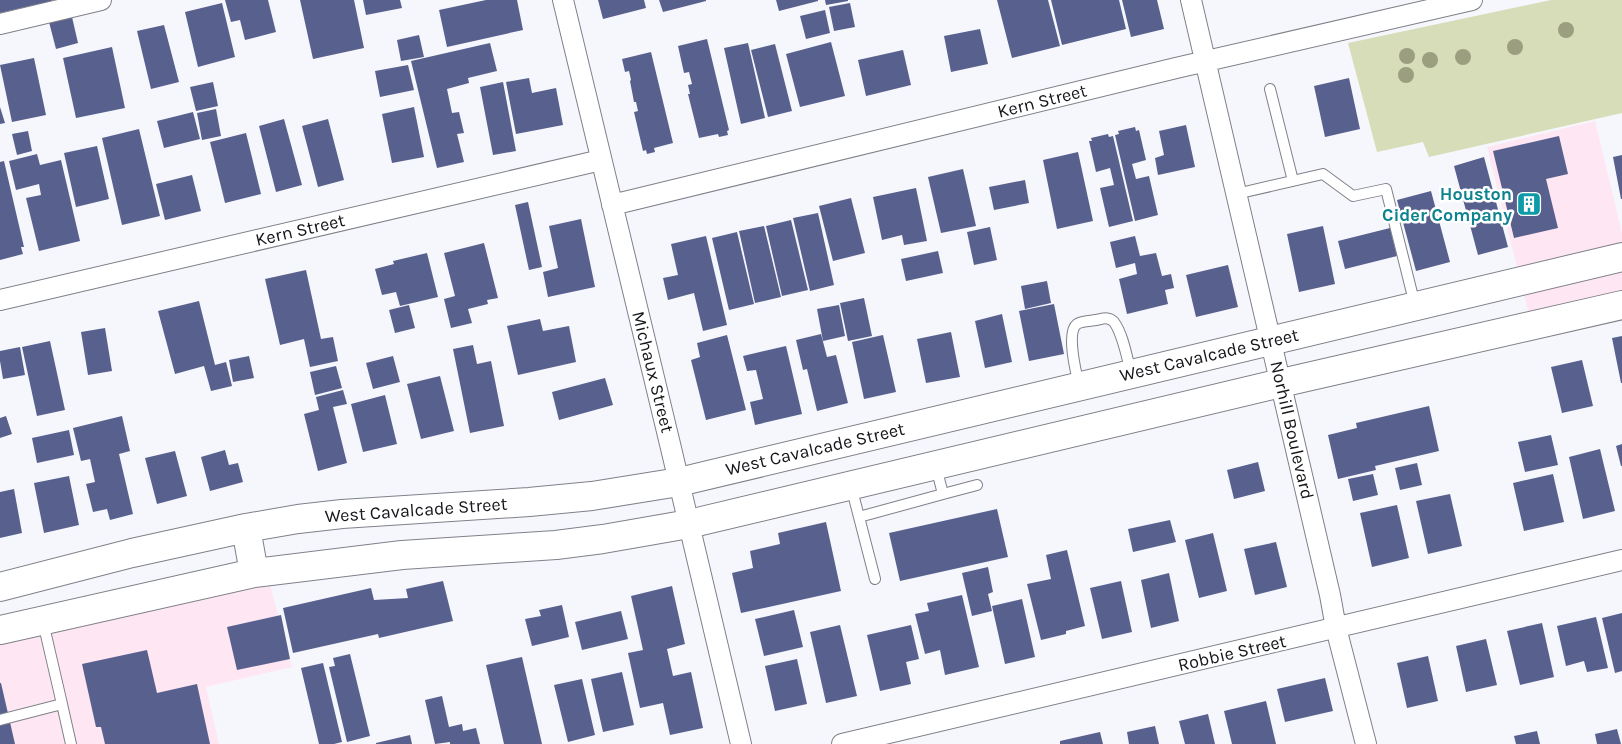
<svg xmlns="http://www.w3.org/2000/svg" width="1622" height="744" font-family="Karla,sans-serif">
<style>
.commercial{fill:#fee6f2}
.green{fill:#d8ddb9}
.building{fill:#58608e}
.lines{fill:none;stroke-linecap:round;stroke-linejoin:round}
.lane-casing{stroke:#7f818a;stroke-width:12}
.street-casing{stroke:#7f818a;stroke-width:22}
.secondary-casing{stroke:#7f818a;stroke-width:30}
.lane{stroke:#fff;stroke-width:10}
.street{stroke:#fff;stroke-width:20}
.secondary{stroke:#fff;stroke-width:28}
.tree{fill:#9b9e7f}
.labels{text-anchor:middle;stroke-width:5;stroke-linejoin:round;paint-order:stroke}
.street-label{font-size:18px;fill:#15161a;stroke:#fff}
.culture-label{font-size:18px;font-weight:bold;fill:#0d838f;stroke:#fff;text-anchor:end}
</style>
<rect width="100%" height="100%" fill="#f6f7fd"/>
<path class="commercial" d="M1595,121L1622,233V319L1535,339L1487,147Z
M269,581L292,667L206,687L219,744H0V644Z"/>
<path class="green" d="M1551,0H1622V113L1429,157L1423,142L1377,152L1348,43Z"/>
<path class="building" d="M0,0H52V1L0,13Z
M225,0H268L276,32L245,40L240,20L231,22Z
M300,0H354L364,48L313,59Z
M363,0H400L402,8L366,15Z
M486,0H517L523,30L447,47L439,10Z
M598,0H644L646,8L603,19Z
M659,0H706V1L663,12Z
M776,0H818V1L779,11Z
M825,0H848V1L826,5Z
M997,0H1048L1060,46L1012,58Z
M1051,0H1119L1126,29L1062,45Z
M1122,0H1157L1164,29L1131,37Z
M222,3L235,57L198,67L185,12Z
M850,3L855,27L834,31L829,7Z
M825,10L830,33L806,39L800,16Z
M72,17L78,43L56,49L49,22Z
M164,25L179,82L151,89L137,31Z
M980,29L988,64L951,72L944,36Z
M419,35L424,57L401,61L397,40Z
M707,39L729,130L727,131L728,135L719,137L718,134L699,138L688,94H690L688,85L692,84L689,72L684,73L678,46Z
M831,42L845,96L800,107L786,54Z
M490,43L497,71L468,78L469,83L447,89L452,113L459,112L464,133L457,134L464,162L437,168L411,61Z
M748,43L765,118L741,124L724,48Z
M775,44L792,111L768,117L751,50Z
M112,47L125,108L76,118L63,58Z
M903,50L911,85L866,96L858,60Z
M651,52L673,143L654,148L655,152L647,154L646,150L643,151L634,112L638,111L636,102H634L630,81L631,80L629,71L625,72L622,59Z
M34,58L46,115L12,122L0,65Z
M408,65L414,90L380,97L375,71Z
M529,78L532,93L556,88L563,125L516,134L506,82Z
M1349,78L1360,129L1325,137L1314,86Z
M213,82L218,106L196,111L190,87Z
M503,82L516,151L493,155L480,87Z
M0,107L5,123L0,124Z
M414,107L424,157L392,163L382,114Z
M216,109L221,136L202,140L197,113Z
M193,112L200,139L164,148L157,121Z
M284,119L302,185L276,192L259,126Z
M328,119L344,180L318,187L302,126Z
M1186,125L1195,167L1158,175L1155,158L1164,155L1159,131Z
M1135,127L1136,131L1139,130L1146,160L1132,164L1136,179L1149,176L1158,215L1135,221L1115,135L1119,134L1118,131Z
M139,129L160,216L122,225L102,138Z
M28,131L32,151L17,155L12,134Z
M246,133L261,194L225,203L210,142Z
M1108,134L1109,137L1113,136L1133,221L1109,227L1100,188L1114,185L1110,168L1096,172L1089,141H1092L1091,138Z
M1559,136L1568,174L1546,179L1558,228L1514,238L1493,151Z
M97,146L109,199L76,207L64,153Z
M1078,152L1093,221L1057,229L1043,160Z
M37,154L40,165L61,160L80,241L39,251L26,198L41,195L39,184L16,190L9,161Z
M1622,155V199H1621L1613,157Z
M1484,157L1508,247L1478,255L1454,166Z
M4,161L24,247H21L23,254L0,260V162Z
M963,169L976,226L941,233L928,177Z
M192,175L201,211L165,220L156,184Z
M1025,180L1029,203L994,210L989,187Z
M916,188L927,241L904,245L902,235L882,240L873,197Z
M1431,191L1450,262L1416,271L1397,200Z
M851,198L865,253L833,261L819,206Z
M528,202L542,267L529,270L515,205Z
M818,213L834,285L810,291L793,218Z
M581,219L595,287L548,297L543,272L558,268L549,226Z
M791,220L808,290L782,296L766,226Z
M764,226L781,297L755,303L739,231Z
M1323,226L1335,284L1299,292L1287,234Z
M990,227L997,260L974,265L967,232Z
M1390,228L1397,256L1345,269L1338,241Z
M737,232L754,304L729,310L712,238Z
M706,236L727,325L703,331L694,293L668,300L663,278L678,275L671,244Z
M1135,236L1140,256L1156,253L1162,276L1171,274L1174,288L1165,290L1168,304L1127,314L1119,279L1137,274L1135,263L1116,268L1110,242Z
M484,243L498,298L487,300L488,304L468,309L472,323L451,328L444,299L455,296L444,253Z
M938,251L943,273L906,281L901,259Z
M427,253L438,297L400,306L396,292L382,295L375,269L394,264L393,261Z
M1228,265L1238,307L1196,317L1186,275Z
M306,270L321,339L333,337L338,361L310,367L304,339L280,345L265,279Z
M1047,281L1051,303L1025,309L1021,286Z
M864,298L872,336L848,341L840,303Z
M199,301L215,365L226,362L232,386L211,391L204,366L175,374L158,311Z
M1054,304L1064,354L1029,361L1019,311Z
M409,305L415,328L395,333L389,310Z
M839,305L845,336L823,341L817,309Z
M1002,314L1012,362L985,368L975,321Z
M540,319L543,331L569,326L576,362L518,375L507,326Z
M105,328L112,371L88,375L81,332Z
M951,332L960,377L926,383L917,339Z
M821,334L827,357L836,355L848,403L817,411L807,369L803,370L796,340Z
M727,335L746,410L706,420L691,360L700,357L697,343Z
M883,335L896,392L864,399L852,342Z
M1622,336V383H1621L1612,338Z
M50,341L65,410L37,416L22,347Z
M473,345L477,364L491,361L504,426L470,433L453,349Z
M786,346L802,414L755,425L750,402L763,399L756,370L747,371L743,356Z
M20,347L25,375L3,379L0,361V351Z
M249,356L254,378L233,382L229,360Z
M393,356L400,382L373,389L366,363Z
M1582,360L1593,406L1562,413L1551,367Z
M336,366L342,388L315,395L310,372Z
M440,376L454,431L421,439L407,384Z
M605,378L613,405L559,420L552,392Z
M343,390L347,404L333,407L347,463L318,471L304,414L319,410L316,397Z
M385,395L397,444L363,452L351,404Z
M1429,406L1439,451L1375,466L1376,470L1338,479L1328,435L1357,428L1356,423Z
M6,416L12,434L0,438V418Z
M122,416L130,451L119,454L133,514L110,520L107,509L93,512L86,484L95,482L90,459L81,461L73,428Z
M69,430L74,455L37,463L32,438Z
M1551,435L1558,465L1525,472L1518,442Z
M1622,444V466H1621L1616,446Z
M1600,449L1615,511L1583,519L1569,457Z
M225,450L229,465L238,463L243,482L210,491L201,457Z
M175,451L187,496L157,504L145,458Z
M1258,462L1265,491L1234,499L1227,470Z
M1417,463L1422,485L1400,490L1395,468Z
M1373,474L1378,495L1353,501L1348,479Z
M1553,474L1564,522L1524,531L1513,483Z
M69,476L79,525L44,533L34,483Z
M14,489L22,533L0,538V492Z
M1450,494L1462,546L1428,554L1416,501Z
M1397,505L1409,558L1372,567L1360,513Z
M997,509L1008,557L900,581L889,533Z
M1170,520L1176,542L1133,552L1128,529Z
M826,522L841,591L741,613L732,573L753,568L750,551L780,544L778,533Z
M1213,533L1227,591L1199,598L1185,540Z
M1276,542L1287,587L1255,595L1244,549Z
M1067,550L1085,626L1066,631V634L1041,640L1027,584L1051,579L1046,555Z
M988,567L993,592L988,594L992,611L972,616L962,573Z
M1169,573L1179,621L1151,628L1141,580Z
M443,581L453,621L379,638L378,634L293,653L283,608L371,588L374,600L408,598L406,589Z
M1121,581L1132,632L1102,639L1090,588Z
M672,586L685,644L667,649L673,676L691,672L703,728L670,735L663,703L640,708L628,653L643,650L631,596Z
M962,595L979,667L945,675L940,650L925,654L915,614L929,611L927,603Z
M1022,599L1035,657L1005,664L992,606Z
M562,605L569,637L532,646L525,619L541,616L539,610Z
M794,610L803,647L764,656L755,619Z
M621,611L628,639L582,650L575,622Z
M1622,613V671L1615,673L1602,618Z
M281,615L290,659L237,670L227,627Z
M1596,617L1608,668L1587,672L1584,661L1566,666L1557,626Z
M1542,623L1554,677L1520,685L1507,631Z
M840,625L857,696L826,703L810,632Z
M911,625L919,659L906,662L911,684L880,691L867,635Z
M1486,639L1497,685L1466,692L1456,646Z
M147,650L157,693L197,684L210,744H105L101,727H96L82,664Z
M350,654L370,736L347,742L329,667L335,666L333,658Z
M1428,656L1438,701L1407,708L1397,663Z
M522,657L542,744H504L486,665Z
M797,659L807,704L775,711L765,666Z
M323,663L342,742L334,744H319L301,668Z
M622,672L634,725L603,732L591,679Z
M1325,678L1333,711L1285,722L1277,689Z
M582,679L595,735L568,742L554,685Z
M0,683H1L15,744H0Z
M442,696L449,727L462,724L463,731L476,728L480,744H450V742L435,744L425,700Z
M1266,701L1276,744H1232L1224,711Z
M1208,714L1215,744H1185L1179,721Z
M1155,726L1159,744H1129L1127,732Z
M1617,729L1621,744H1597L1595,734Z
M1537,731L1540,744H1516L1514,736Z
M1100,732L1103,744H1060V741Z
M410,735L412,744H376V743Z"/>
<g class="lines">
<defs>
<path id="lane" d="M1270,89L1293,181
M1236,194L1323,174L1353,196L1386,189L1415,305
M1079,384C1076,373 1066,332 1077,324C1081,321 1090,321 1096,320C1102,319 1109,316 1114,322C1123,334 1127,358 1131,373
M936,467L943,494L977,485
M851,486L859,517
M875,579L859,517L943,494
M43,622L62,704
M0,720L62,704L71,744"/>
<path id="street" d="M563,0L670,444L741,744
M1191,0L1330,595L1336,628L1366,744
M0,24L101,0
M612,205L1176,68L1472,0
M0,300L601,160
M842,744L1622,560"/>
<path id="secondary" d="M246,528L254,573
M0,587L132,553L246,528L298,519L342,514L529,502L592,496L679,482L1622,257
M0,630L254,573L402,555L556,545L603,539L689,524L1281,383L1622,305"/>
</defs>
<use href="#lane" class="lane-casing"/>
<use href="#street" class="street-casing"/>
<use href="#secondary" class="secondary-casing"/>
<use href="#lane" class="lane"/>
<use href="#street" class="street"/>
<use href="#secondary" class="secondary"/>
</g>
<g class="tree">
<circle cx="1566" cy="30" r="8"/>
<circle cx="1515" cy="47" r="8"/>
<circle cx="1407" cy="56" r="8"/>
<circle cx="1463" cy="57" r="8"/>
<circle cx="1430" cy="60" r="8"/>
<circle cx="1406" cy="75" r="8"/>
</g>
<defs>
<symbol id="building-square" viewBox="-11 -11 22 22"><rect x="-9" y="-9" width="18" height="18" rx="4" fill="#0f9aa8" stroke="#fff"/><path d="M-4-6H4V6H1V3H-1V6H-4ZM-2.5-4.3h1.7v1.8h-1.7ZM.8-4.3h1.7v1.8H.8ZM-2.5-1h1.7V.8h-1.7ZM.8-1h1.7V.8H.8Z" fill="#fff"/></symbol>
</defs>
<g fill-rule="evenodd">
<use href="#building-square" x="1515" y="190" width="28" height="28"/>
</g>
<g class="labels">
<g class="street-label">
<text transform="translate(1042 101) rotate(-14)" y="6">Kern Street</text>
<text transform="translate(300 230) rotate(-13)" y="6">Kern Street</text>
<text transform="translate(1209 355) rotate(-13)" y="6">West Cavalcade Street</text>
<text transform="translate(653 372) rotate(76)" y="6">Michaux Street</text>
<text transform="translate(1292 430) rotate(77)" y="6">Norhill Boulevard</text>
<text transform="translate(815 449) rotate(-13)" y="6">West Cavalcade Street</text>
<text transform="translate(416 510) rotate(-4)" y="6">West Cavalcade Street</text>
<text transform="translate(1232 653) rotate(-13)" y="6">Robbie Street</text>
</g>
<g class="culture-label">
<text x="1512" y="200">Houston<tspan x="1512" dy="21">Cider Company</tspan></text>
</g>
</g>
</svg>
